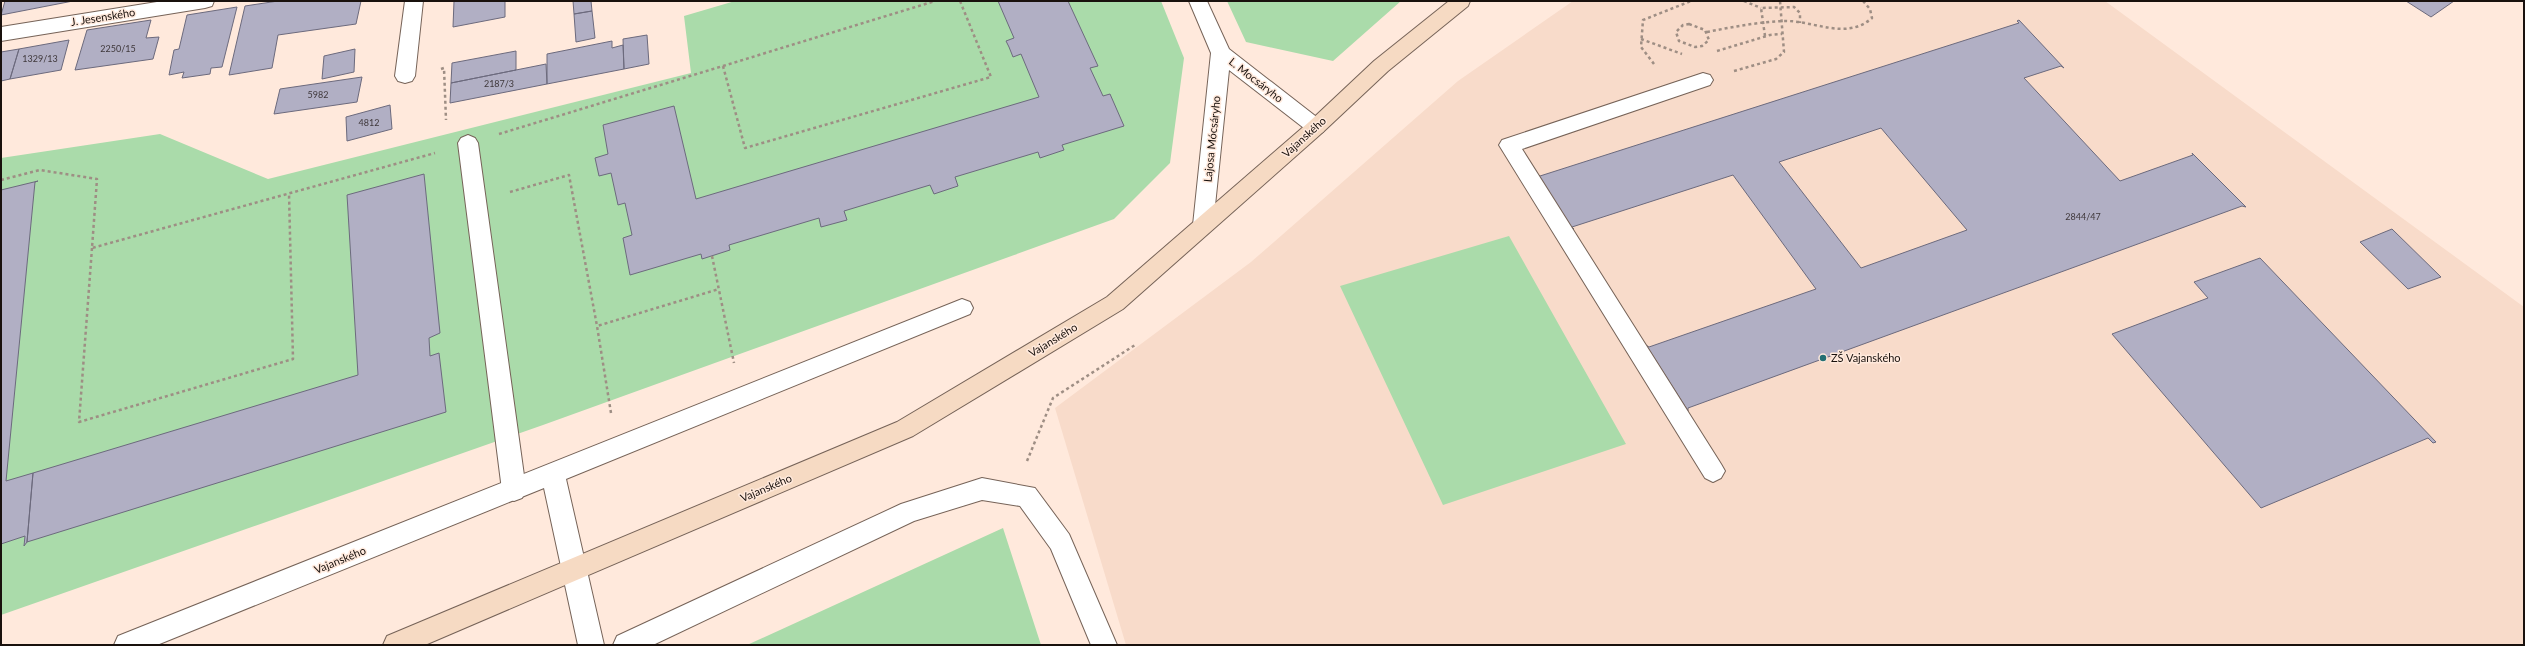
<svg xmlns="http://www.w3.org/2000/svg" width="2525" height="646" font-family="Lato,sans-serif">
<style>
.built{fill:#f8dbca}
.green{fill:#aadbaa}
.building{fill:#b1afc4;stroke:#6c6a7d;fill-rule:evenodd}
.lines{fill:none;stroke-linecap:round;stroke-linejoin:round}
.lane-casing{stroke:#766358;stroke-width:2}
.street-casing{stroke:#766358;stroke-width:2}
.secondary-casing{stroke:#766358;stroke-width:2}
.path{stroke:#9e8e84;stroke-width:2.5;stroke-dasharray:3 3;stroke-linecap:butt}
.lane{fill:#fff;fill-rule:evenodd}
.street{fill:#fff;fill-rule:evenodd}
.secondary{fill:#f6dac3;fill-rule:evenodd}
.poi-dot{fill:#246f73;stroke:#ffe9dc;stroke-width:1.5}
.labels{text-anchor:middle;stroke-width:3;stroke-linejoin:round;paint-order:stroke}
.number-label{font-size:9px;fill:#3f383b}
.street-label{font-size:11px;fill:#19110d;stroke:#ffe9dc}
.poi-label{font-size:11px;fill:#19110d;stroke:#ffe9dc;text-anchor:start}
</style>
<rect width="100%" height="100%" fill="#ffe9dc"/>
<path class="built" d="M1573,1H2105L2524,307V645H1126L1055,408L1251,262L1458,81Z"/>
<path class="green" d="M735,1H1161L1184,58L1170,163L1114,219L543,425L1,615V158L160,134L268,179L691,73L684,16Z
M1227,1H1401L1333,61L1246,42Z
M1509,236L1626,444L1443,505L1340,286Z
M1003,528L1041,645H747Z"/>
<path class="building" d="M5,1H73L1,15Z
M278,1H361L356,24L278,35L272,68L229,75L245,6Z
M454,1H505V17L453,27Z
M573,1H591L592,11L574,14Z
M998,1H1068L1098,66L1090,68L1103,96L1110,94L1124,126L1062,145L1064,150L1040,158L1038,152L955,177L958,186L934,194L930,185L844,211L847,220L821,227L819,218L729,245L730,250L702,259L701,254L630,275L623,238L632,235L625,203L618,205L611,173L599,176L595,158L608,154L603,125L674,106L696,199L1039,97L1021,54L1013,57L1009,47L1006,41L1014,38Z
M2406,1H2454L2431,17Z
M237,7L222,67L211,68L210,74L182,78L184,72L169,75L174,50L179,49L187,15Z
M592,11L595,38L576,42L574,14Z
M151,20L146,38L159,37L153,59L75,70L87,30Z
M2019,20L2064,68L2061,66L2024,78L2120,181L2193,155L2192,153L2246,207L2242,206L1688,408V411L1646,345L1649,347L1816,289L1733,175L1572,227L1574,229L1572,230L1537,174L1540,176L2019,23L2017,21ZM1881,128L1967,230L1861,268L1779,162Z
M647,35L649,64L624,69L623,39Z
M69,40L61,70L10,79L19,49Z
M612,41V48L623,45L624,69L547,84V54Z
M19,49L10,79L1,81V52Z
M355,49L354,72L322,79L324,56Z
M516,51V70L451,83L452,63Z
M546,64L547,84L450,103L451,83Z
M362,77L357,102L274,114L280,89Z
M390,105L392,129L347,141L346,117Z
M424,174L440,333L429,338L430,356L439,353L446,412L27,542L33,473L358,375L347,195Z
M38,181L35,182L6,481L33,473L27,542L24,546L25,536L1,544V190Z
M2392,229L2441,277L2408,289L2360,242Z
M2260,258L2436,442L2433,443L2428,438L2261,508L2112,334L2208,298L2194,282Z"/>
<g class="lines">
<defs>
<path id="lane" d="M1703,73L1710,75L1713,80L1710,85L1522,149L1721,464L1725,471L1721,478L1713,482L1705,478L1499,145L1502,140Z
M468,135L475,138L478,143L526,490L522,498L514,501L506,498L502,490L458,143L461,138Z"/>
<path id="street" d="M163,1H214L212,6L205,8L1,41V27Z
M405,1H423L415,76L412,81L405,83L398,81L395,76Z
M1189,1H1207L1229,49L1323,122L1326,127L1323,132L1316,135L1309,132L1229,70L1213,225L1210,231L1203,233L1196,231L1193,225L1211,53Z
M962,299L970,302L973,308L970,314L566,479L604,645H578L544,488L157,645H114L118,636Z
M982,478L1035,488L1069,534L1117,645H1091L1051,549L1020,506L982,500L914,521L653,645H613L617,636L901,504Z"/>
<path id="secondary" d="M1449,1H1470L1468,6L1388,71L1323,132L1123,309L913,436L425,645H383L387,636L897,422L1107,297L1309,122L1374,61Z"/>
</defs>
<use href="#lane" class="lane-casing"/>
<use href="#street" class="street-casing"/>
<use href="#secondary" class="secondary-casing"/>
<path class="path" d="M1744,1L1761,8
M1689,24L1705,30L1709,40L1702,46L1695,47L1679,41L1676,32L1683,25Z
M1707,32C1732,27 1758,22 1783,21C1814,20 1846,41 1872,18L1870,9L1863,1
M1765,36L1761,8L1794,7L1800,13V23
M1641,39L1682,54
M1717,51L1770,35L1782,34
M1654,64L1641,47L1643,20L1691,1
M723,66L935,1
M441,69L444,68L446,120
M1734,71L1776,59L1784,52L1780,1
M499,134L723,66L745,148L991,77L960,1
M1,180L40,170L97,179L92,248L435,153
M510,192L569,175L597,326
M92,248L79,422L293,359L289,193
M712,256L734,363
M611,413L597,326L719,289
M1027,461L1053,398L1135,345"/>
<use href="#lane" class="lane"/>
<use href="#street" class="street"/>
<use href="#secondary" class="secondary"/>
</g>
<circle class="poi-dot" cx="1823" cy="358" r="4"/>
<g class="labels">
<g class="number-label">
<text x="118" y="52">2250/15</text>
<text x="40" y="62">1329/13</text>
<text x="499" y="87">2187/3</text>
<text x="318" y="98">5982</text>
<text x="369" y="126">4812</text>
<text x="2083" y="220">2844/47</text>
</g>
<g class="street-label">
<text transform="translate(103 17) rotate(-9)" y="4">J. Jesenského</text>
<text transform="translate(1256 80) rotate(38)" y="4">L. Mocsáryho</text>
<text transform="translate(1304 137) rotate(-42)" y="4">Vajanského</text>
<text transform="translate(1212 139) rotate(-84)" y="4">Lajosa Mócsáryho</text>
<text transform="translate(1053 340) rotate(-31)" y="4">Vajanského</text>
<text transform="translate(766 488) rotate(-23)" y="4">Vajanského</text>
<text transform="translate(340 560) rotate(-22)" y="4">Vajanského</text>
</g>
<g class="poi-label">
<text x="1831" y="362">ZŠ Vajanského</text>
</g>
</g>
<rect width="2525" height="646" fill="none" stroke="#19110d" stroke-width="4"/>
</svg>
